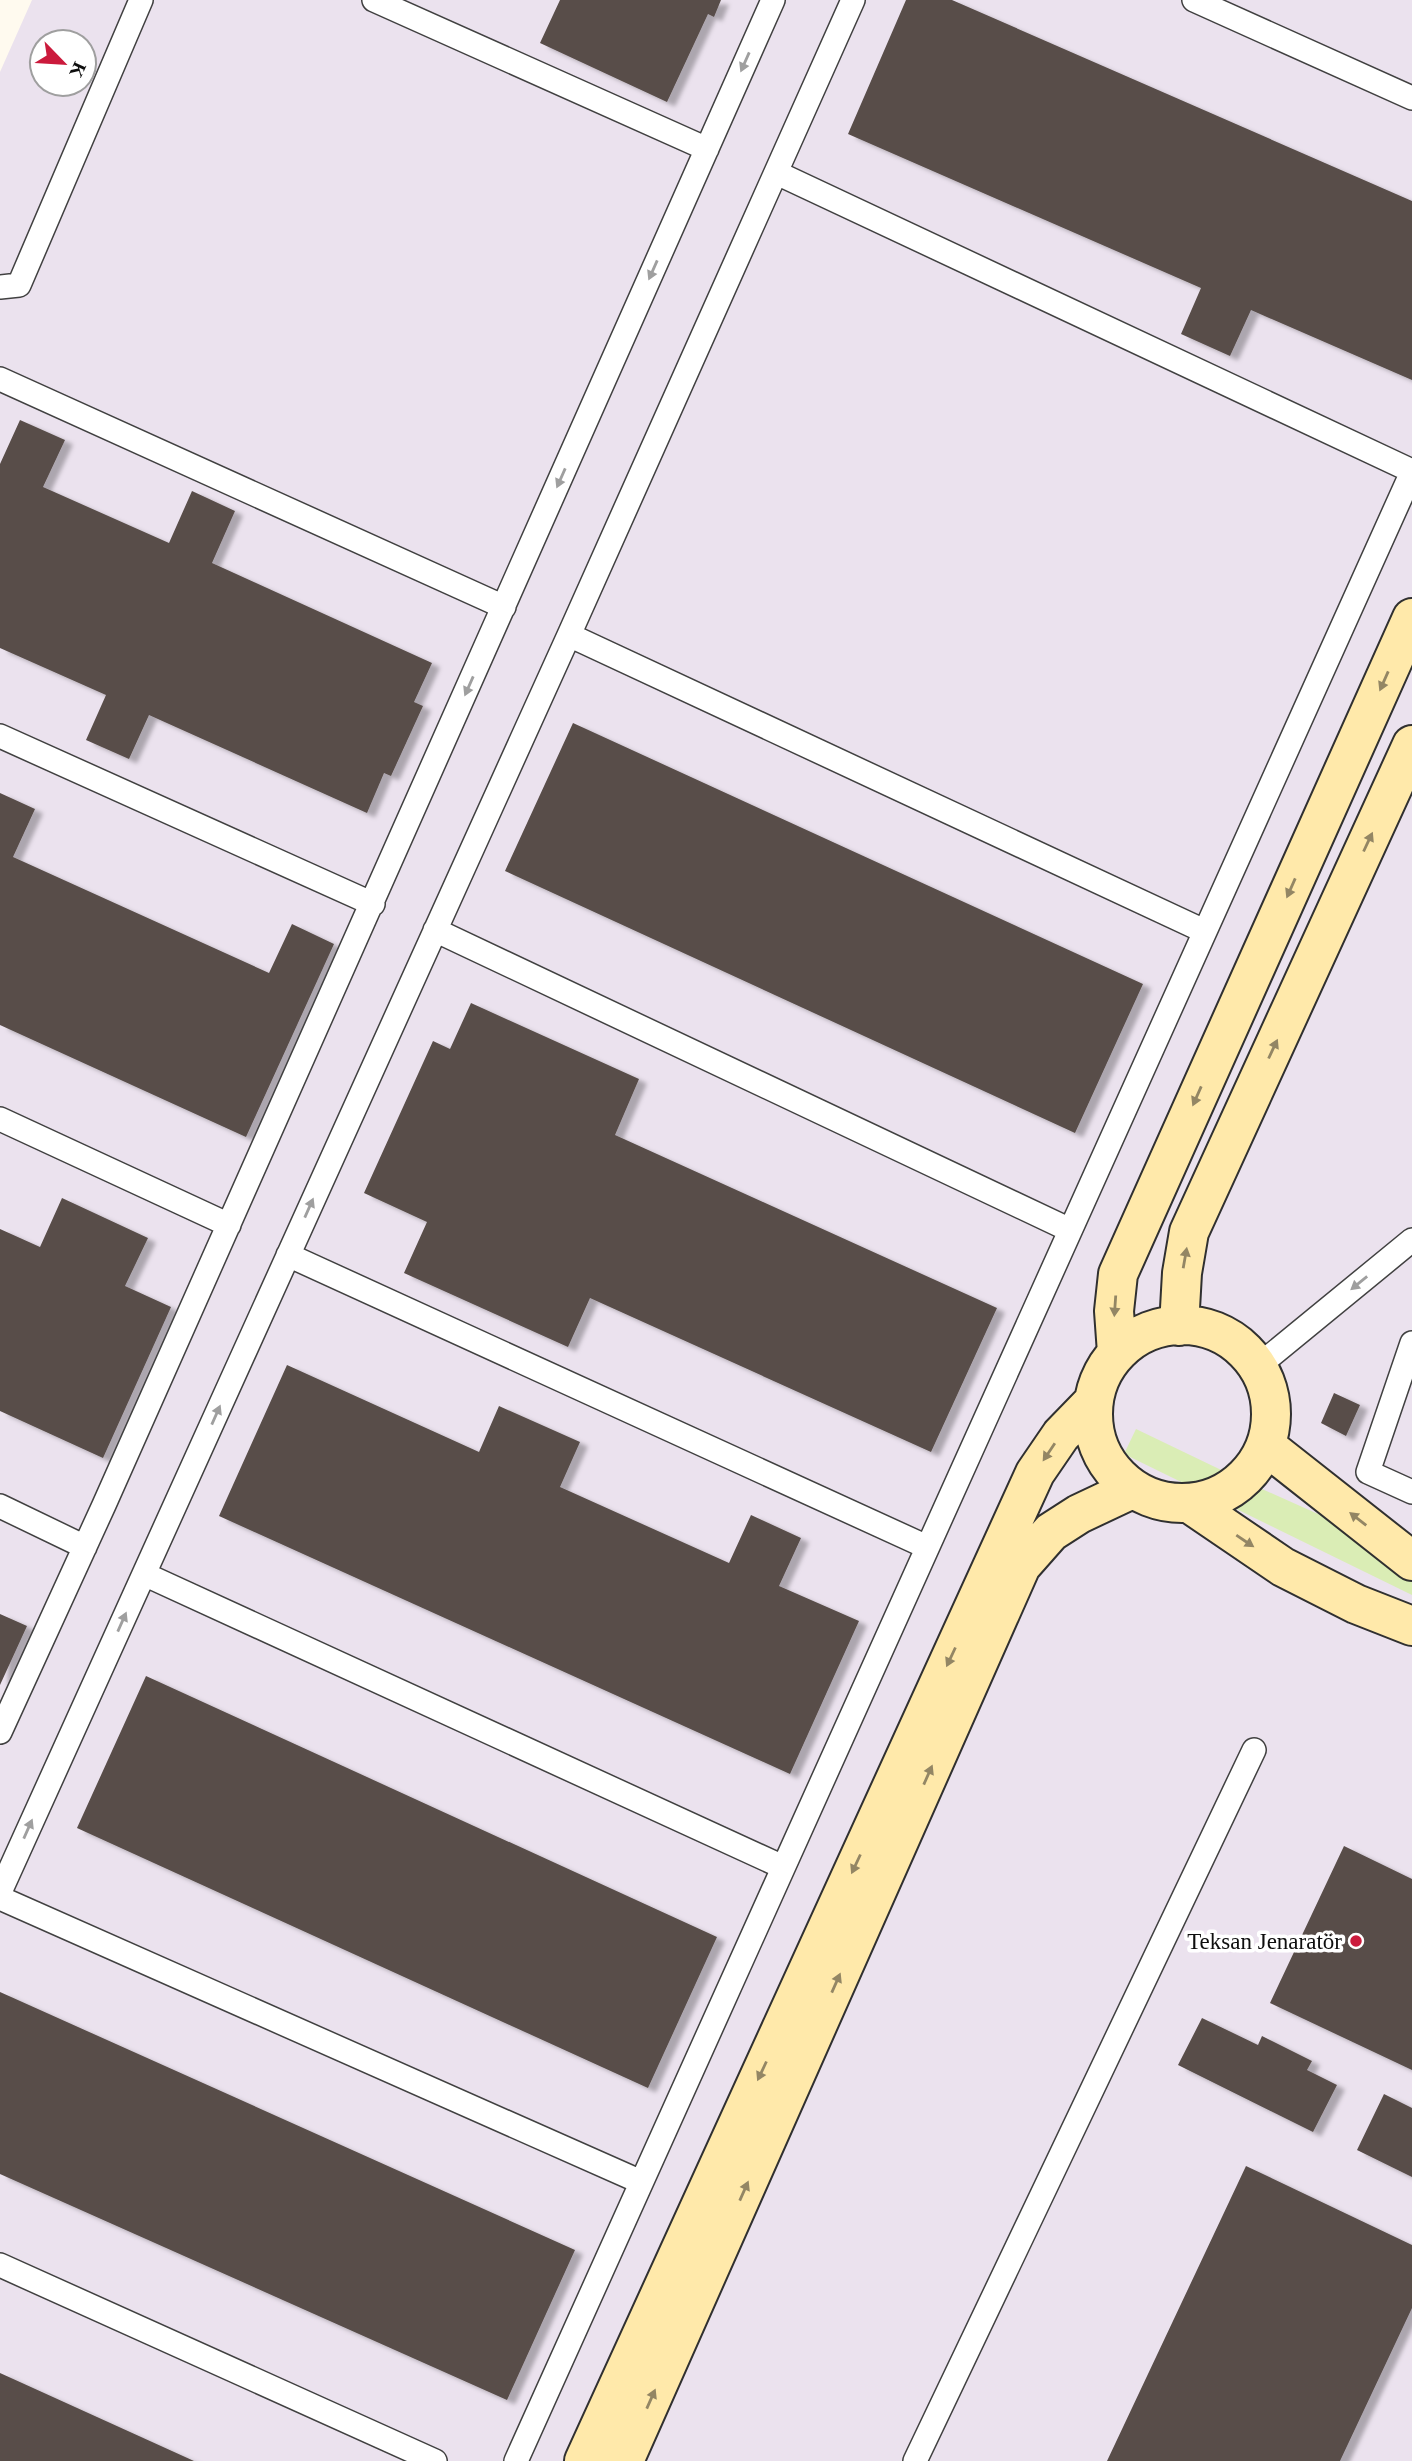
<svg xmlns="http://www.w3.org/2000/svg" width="1412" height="2461" font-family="'Times New Roman',serif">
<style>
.industrial{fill:#ebe2ee;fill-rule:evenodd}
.green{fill:#daedb5}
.building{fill:#584d49;filter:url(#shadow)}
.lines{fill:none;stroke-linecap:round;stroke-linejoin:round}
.lane-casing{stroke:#414141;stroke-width:26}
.secondary-casing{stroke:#303030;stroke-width:42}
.lane{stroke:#fff;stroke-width:23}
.secondary{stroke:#ffe9aa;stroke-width:38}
.oneway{fill:#9f9f9f}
.oneway2{fill:#938664}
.poi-dot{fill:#cb1a3c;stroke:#fff;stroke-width:2.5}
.labels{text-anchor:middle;stroke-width:7;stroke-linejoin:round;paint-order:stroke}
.poi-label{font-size:23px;fill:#0e0e0e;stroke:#fff;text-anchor:end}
</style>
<defs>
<filter id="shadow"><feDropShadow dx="8" dy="4.5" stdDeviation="2" flood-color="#0004"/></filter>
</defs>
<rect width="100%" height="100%" fill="#fffaef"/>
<path class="industrial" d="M32,0H1412V2461H0V72ZM42,42H84V84H42Z"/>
<path class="green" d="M1136,1429L1242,1480L1412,1556V1595L1124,1454Z"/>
<path class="building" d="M560,0H721L714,17L708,14L667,102L540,43Z
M906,0H952L1412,201V380L1251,310L1230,356L1181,334L1201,288L848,134Z
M20,420L65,440L43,487L169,543L192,491L235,511L212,563L432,663L414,702L423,706L391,776L384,773L367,813L149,715L129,759L86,740L106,695L0,648V464Z
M573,723L1143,984L1075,1133L505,871Z
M0,793L35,809L13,857L269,973L292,924L334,944L246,1137L0,1025Z
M471,1003L639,1079L615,1135L997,1308L931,1452L590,1298L568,1347L404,1273L427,1222L364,1193L433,1041L450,1049Z
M62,1198L148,1238L125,1286L171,1307L103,1458L0,1411V1229L40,1247Z
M287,1365L479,1452L499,1406L580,1442L560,1487L729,1563L751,1515L801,1538L779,1586L859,1621L790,1774L219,1516Z
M1334,1393L1360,1405L1346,1436L1321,1423Z
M0,1614L27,1626L0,1685Z
M146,1676L717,1937L648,2088L77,1828Z
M1344,1846L1412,1879V2070L1270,2003Z
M0,1992L575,2250L507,2400L0,2174Z
M1202,2018L1258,2045L1262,2036L1312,2061L1307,2070L1337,2085L1313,2132L1178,2065Z
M1384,2094L1412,2108V2177L1357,2150Z
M1246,2166L1412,2245V2308L1340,2461H1107Z
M0,2373L194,2461H0Z"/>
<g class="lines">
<defs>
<path id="lane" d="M374,0L707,149
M1194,0L1412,98
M777,173L1412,471
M0,287L19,285L141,0
M0,379L504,607
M569,635L1204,931
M0,736L373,904
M435,930L1070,1230
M0,1119L229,1225
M288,1255L927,1547
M1412,1343L1368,1472L1412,1492
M1257,1367L1412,1240
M0,1506L85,1547
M144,1574L783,1867
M0,1732L104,1505L773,0
M0,1892L569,635L853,0
M0,1898L641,2182
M0,2265L435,2461
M516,2461L1412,472
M915,2461L1254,1750"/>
<path id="secondary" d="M1093 1414a89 89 0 1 1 178 0a89 89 0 1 1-178 0Z
M1179,1326L1182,1273L1189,1232L1412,745
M1117,1353L1114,1311L1118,1274L1412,618
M1266,1446L1412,1561
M1189,1503L1283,1567L1356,1604L1412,1626
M584,2461L1035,1473L1061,1435L1094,1401
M624,2461L1021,1566L1051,1532L1079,1514L1132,1489"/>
</defs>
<use href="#lane" class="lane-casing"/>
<use href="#secondary" class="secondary-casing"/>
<use href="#lane" class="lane"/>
<use href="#secondary" class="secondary"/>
</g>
<defs><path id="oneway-solid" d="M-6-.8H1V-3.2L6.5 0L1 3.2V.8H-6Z" transform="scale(1.75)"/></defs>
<g class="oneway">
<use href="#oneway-solid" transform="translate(745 62) rotate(114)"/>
<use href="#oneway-solid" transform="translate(653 270) rotate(114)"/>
<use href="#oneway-solid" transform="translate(561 478) rotate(114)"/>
<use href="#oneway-solid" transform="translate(469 686) rotate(114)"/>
<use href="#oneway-solid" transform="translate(309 1208) rotate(-66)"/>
<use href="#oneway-solid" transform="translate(1359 1283) rotate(141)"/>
<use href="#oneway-solid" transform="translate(216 1415) rotate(-66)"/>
<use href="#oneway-solid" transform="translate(122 1622) rotate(-66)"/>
<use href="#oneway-solid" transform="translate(28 1829) rotate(-66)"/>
</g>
<g class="oneway2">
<use href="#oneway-solid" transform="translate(1384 681) rotate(114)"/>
<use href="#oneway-solid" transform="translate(1368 842) rotate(-65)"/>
<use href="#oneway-solid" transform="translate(1291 888) rotate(114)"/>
<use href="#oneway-solid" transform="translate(1273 1049) rotate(-65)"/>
<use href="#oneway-solid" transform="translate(1197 1096) rotate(114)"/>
<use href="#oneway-solid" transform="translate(1185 1258) rotate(-80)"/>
<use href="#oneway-solid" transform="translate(1115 1306) rotate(94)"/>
<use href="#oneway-solid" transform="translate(1049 1452) rotate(124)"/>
<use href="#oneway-solid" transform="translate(1358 1519) rotate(-142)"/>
<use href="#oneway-solid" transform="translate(1245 1541) rotate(34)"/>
<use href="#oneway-solid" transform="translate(951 1657) rotate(115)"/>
<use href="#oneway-solid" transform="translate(928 1775) rotate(-66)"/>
<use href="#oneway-solid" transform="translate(856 1864) rotate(115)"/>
<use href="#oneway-solid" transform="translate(836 1983) rotate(-66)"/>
<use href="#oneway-solid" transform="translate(762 2071) rotate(115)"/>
<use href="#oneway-solid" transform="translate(744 2191) rotate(-66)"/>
<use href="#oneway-solid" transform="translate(651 2399) rotate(-66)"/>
</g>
<circle class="poi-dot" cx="1356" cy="1941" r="7"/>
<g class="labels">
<g class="poi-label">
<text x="1342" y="1949">Teksan Jenaratör</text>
</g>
</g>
<g transform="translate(63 63) rotate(115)"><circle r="33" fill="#ffffff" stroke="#9f9f9f" stroke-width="2"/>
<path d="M0-5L12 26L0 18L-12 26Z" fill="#cb1a3c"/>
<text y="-10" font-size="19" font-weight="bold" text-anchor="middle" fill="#0e0e0e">K</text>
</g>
</svg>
